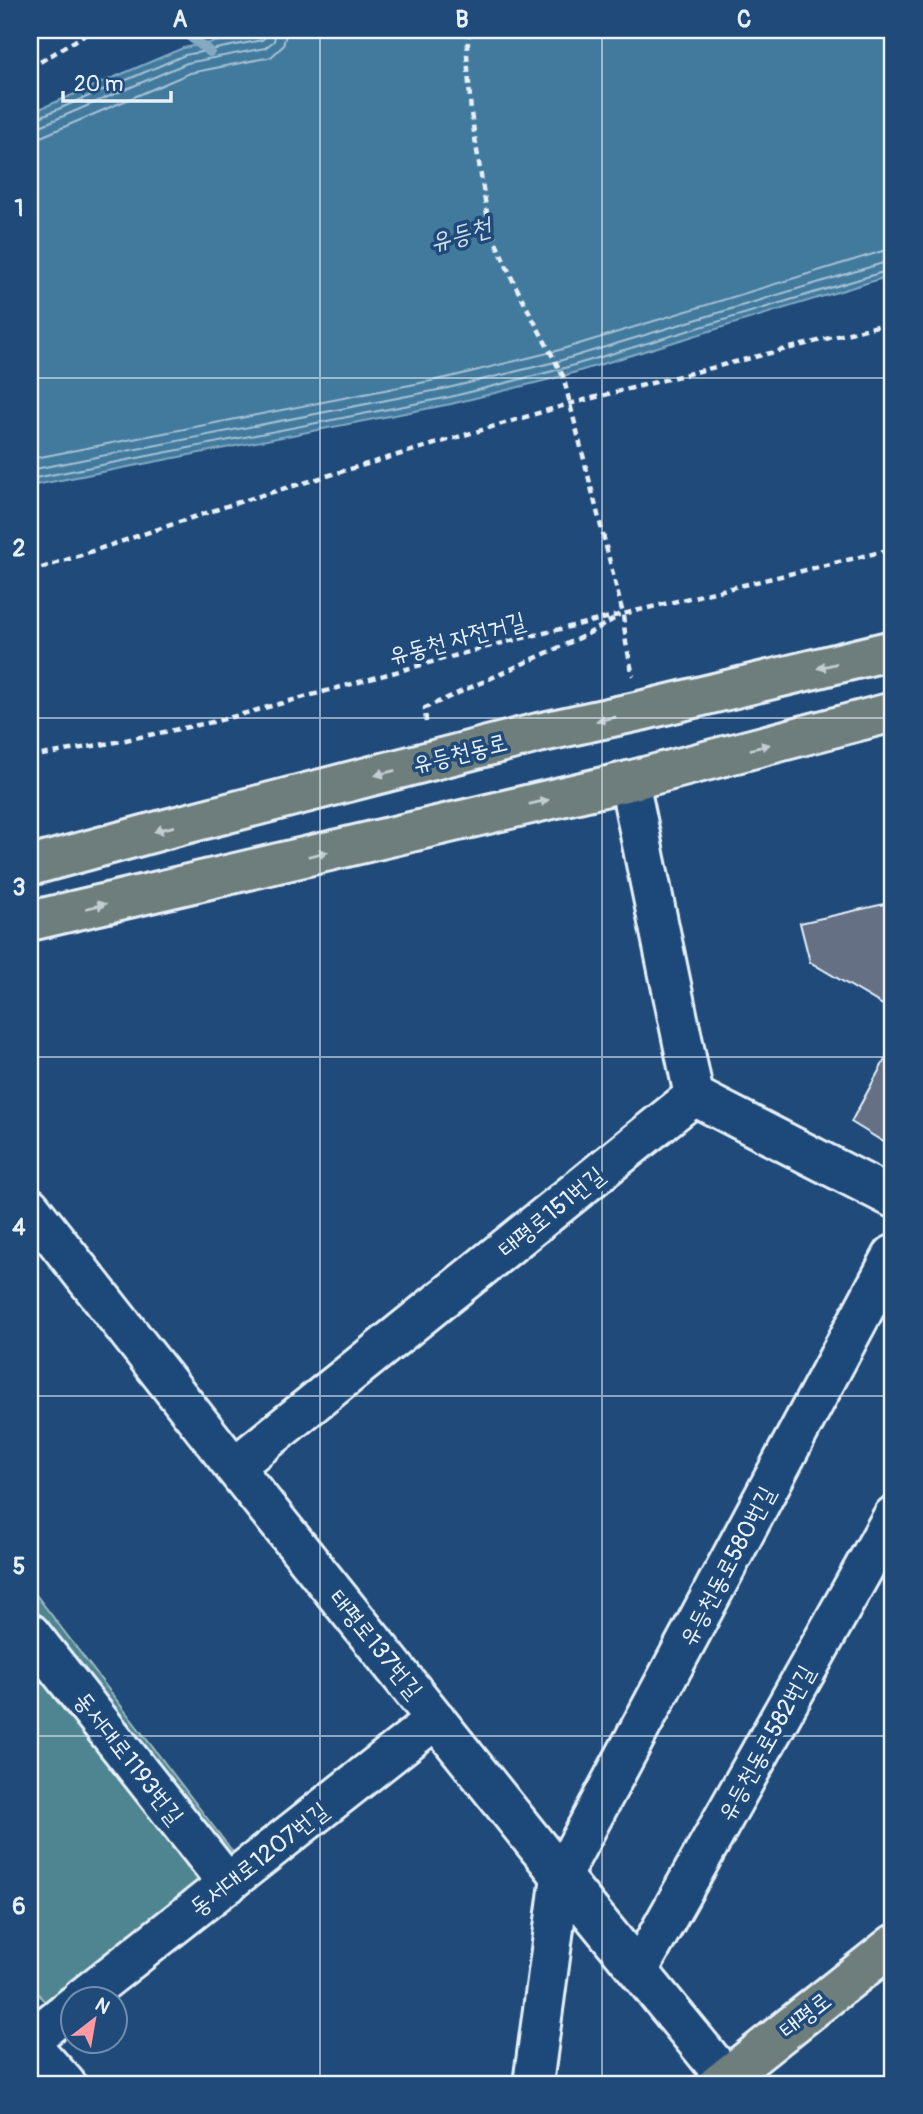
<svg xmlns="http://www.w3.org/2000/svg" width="923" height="2114" font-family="Pangolin,'Poor Story',sans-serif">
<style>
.green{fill:#508491;stroke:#9cbac4;stroke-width:2}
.water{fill:#427a9e;stroke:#84aac2;stroke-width:2}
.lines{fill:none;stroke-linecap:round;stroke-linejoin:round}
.shore{stroke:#a6c1d4;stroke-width:2}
.stream{stroke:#84aac2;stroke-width:10}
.building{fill:#656f84;stroke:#e8f1f8;stroke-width:2}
.minor-casing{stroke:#e8f1f8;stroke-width:44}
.major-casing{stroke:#e8f1f8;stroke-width:44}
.path{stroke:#e8f1f8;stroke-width:4.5;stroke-dasharray:7 5;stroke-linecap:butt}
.minor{stroke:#1f4a7a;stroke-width:38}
.major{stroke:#6d7e7c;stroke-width:38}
.oneway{fill:#c3ced3}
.grid{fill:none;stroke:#e8f1f8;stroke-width:2;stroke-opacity:0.55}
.labels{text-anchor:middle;stroke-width:7;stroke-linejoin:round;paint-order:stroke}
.street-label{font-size:24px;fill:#e8f1f8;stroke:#1f4a7a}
.water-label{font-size:26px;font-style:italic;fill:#cfdfea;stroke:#1f4a7a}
.neatline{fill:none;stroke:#e8f1f8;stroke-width:2.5}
.grid-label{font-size:23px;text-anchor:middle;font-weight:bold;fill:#e8f1f8}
</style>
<rect width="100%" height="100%" fill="#1f4a7a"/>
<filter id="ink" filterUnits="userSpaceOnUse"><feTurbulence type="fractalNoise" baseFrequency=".0143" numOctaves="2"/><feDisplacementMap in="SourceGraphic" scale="14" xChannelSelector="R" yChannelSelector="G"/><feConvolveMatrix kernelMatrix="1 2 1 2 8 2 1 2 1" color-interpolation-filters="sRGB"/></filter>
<g filter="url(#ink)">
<path class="green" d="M30,1587L239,1860L48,2006L30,1983Z"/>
<path class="water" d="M277,30H893V275L563,376L451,404L30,486V113L183,48Z"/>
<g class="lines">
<path class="shore" d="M30,119H35L185,55L262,40L266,36L267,30
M30,128L38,127L187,63L265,48L274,41L276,30
M30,139L43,136L190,73L271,57L283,46L287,30
M30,459L446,378L556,351L883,251L893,250
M30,470L448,388L559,361L893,260
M30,479L450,397L561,369L893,269"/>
<path class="stream" d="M182,30L210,52"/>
</g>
<path class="building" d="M893,902V1011L810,962L800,923Z
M893,1045V1133L887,1144L851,1122Z"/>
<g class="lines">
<defs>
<path id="minor" d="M629,781L694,1096
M30,1207L234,1467L561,1876L731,2084
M234,1467L694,1096L893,1198
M30,1633L228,1884
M639,1969L893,1516
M82,1998L436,1719
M30,2040L74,2005
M30,2044L66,2084
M533,2084L561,1876L893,1255"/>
<path id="major" d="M30,866L166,829L538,733L640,711L893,650
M30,921L629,781L893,712
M718,2084L893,1945"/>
</defs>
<use href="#minor" class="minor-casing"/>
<use href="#major" class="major-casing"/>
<path class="path" d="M469,30L467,55L471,113L489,226L514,283L563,376L623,614L626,643L633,676
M30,68L93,30
M30,572L236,503L569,404L893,322
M426,722L425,708L584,636L616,618
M30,757L111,743L217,721L494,645L893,549"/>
<use href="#minor" class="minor"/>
<use href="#major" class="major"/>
</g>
<defs><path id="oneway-solid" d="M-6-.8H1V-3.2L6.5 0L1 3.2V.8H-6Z" transform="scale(1.75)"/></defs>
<g class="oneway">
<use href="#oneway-solid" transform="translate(827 666) rotate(166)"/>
<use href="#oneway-solid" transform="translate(606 719) rotate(168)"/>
<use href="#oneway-solid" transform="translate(760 747) rotate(-15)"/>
<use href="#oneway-solid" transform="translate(385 773) rotate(166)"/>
<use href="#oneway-solid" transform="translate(539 802) rotate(-13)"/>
<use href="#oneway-solid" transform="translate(164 829) rotate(165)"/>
<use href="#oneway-solid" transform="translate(318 854) rotate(-13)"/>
<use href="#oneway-solid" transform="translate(96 906) rotate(-13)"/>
</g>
</g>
<path class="grid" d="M320,30V2084M602,30V2084M30,378H893M30,718H893M30,1057H893M30,1396H893M30,1736H893"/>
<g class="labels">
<g class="street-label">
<text transform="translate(457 638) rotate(-15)" y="8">유동천 자전거길</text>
<text transform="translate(460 753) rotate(-14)" y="8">유등천동로</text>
<text transform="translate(551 1212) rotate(-39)" y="8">태평로151번길</text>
<text transform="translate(727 1566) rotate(-62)" y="8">유등천동로580번길</text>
<text transform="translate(376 1644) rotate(51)" y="8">태평로137번길</text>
<text transform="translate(766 1743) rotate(-61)" y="8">유등천동로582번길</text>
<text transform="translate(129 1758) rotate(52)" y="8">동서대로1193번길</text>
<text transform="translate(259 1859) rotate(-38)" y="8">동서대로1207번길</text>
<text transform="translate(805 2015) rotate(-38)" y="8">태평로</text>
</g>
<g class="water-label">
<text transform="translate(460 234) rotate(-16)" y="9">유등천</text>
</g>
</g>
<rect width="923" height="2114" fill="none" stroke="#1f4a7a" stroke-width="77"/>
<g transform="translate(94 2020) rotate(31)"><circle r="33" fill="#1f4a7a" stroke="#6f8dac" stroke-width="2"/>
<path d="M0-5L12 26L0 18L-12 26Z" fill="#ff9aa2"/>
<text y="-10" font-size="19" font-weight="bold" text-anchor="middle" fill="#e8f1f8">N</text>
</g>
<path d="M63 91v10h108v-10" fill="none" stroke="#e8f1f8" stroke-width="3.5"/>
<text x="74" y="91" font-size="21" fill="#e8f1f8" stroke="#1f4a7a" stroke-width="5" paint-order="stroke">20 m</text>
<rect x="38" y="38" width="846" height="2038" class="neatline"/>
<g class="grid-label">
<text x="180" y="27">A</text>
<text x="462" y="27">B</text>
<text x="744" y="27">C</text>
<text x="19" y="216">1</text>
<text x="19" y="556">2</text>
<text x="19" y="895">3</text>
<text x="19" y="1235">4</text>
<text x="19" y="1574">5</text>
<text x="19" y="1914">6</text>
</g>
</svg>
